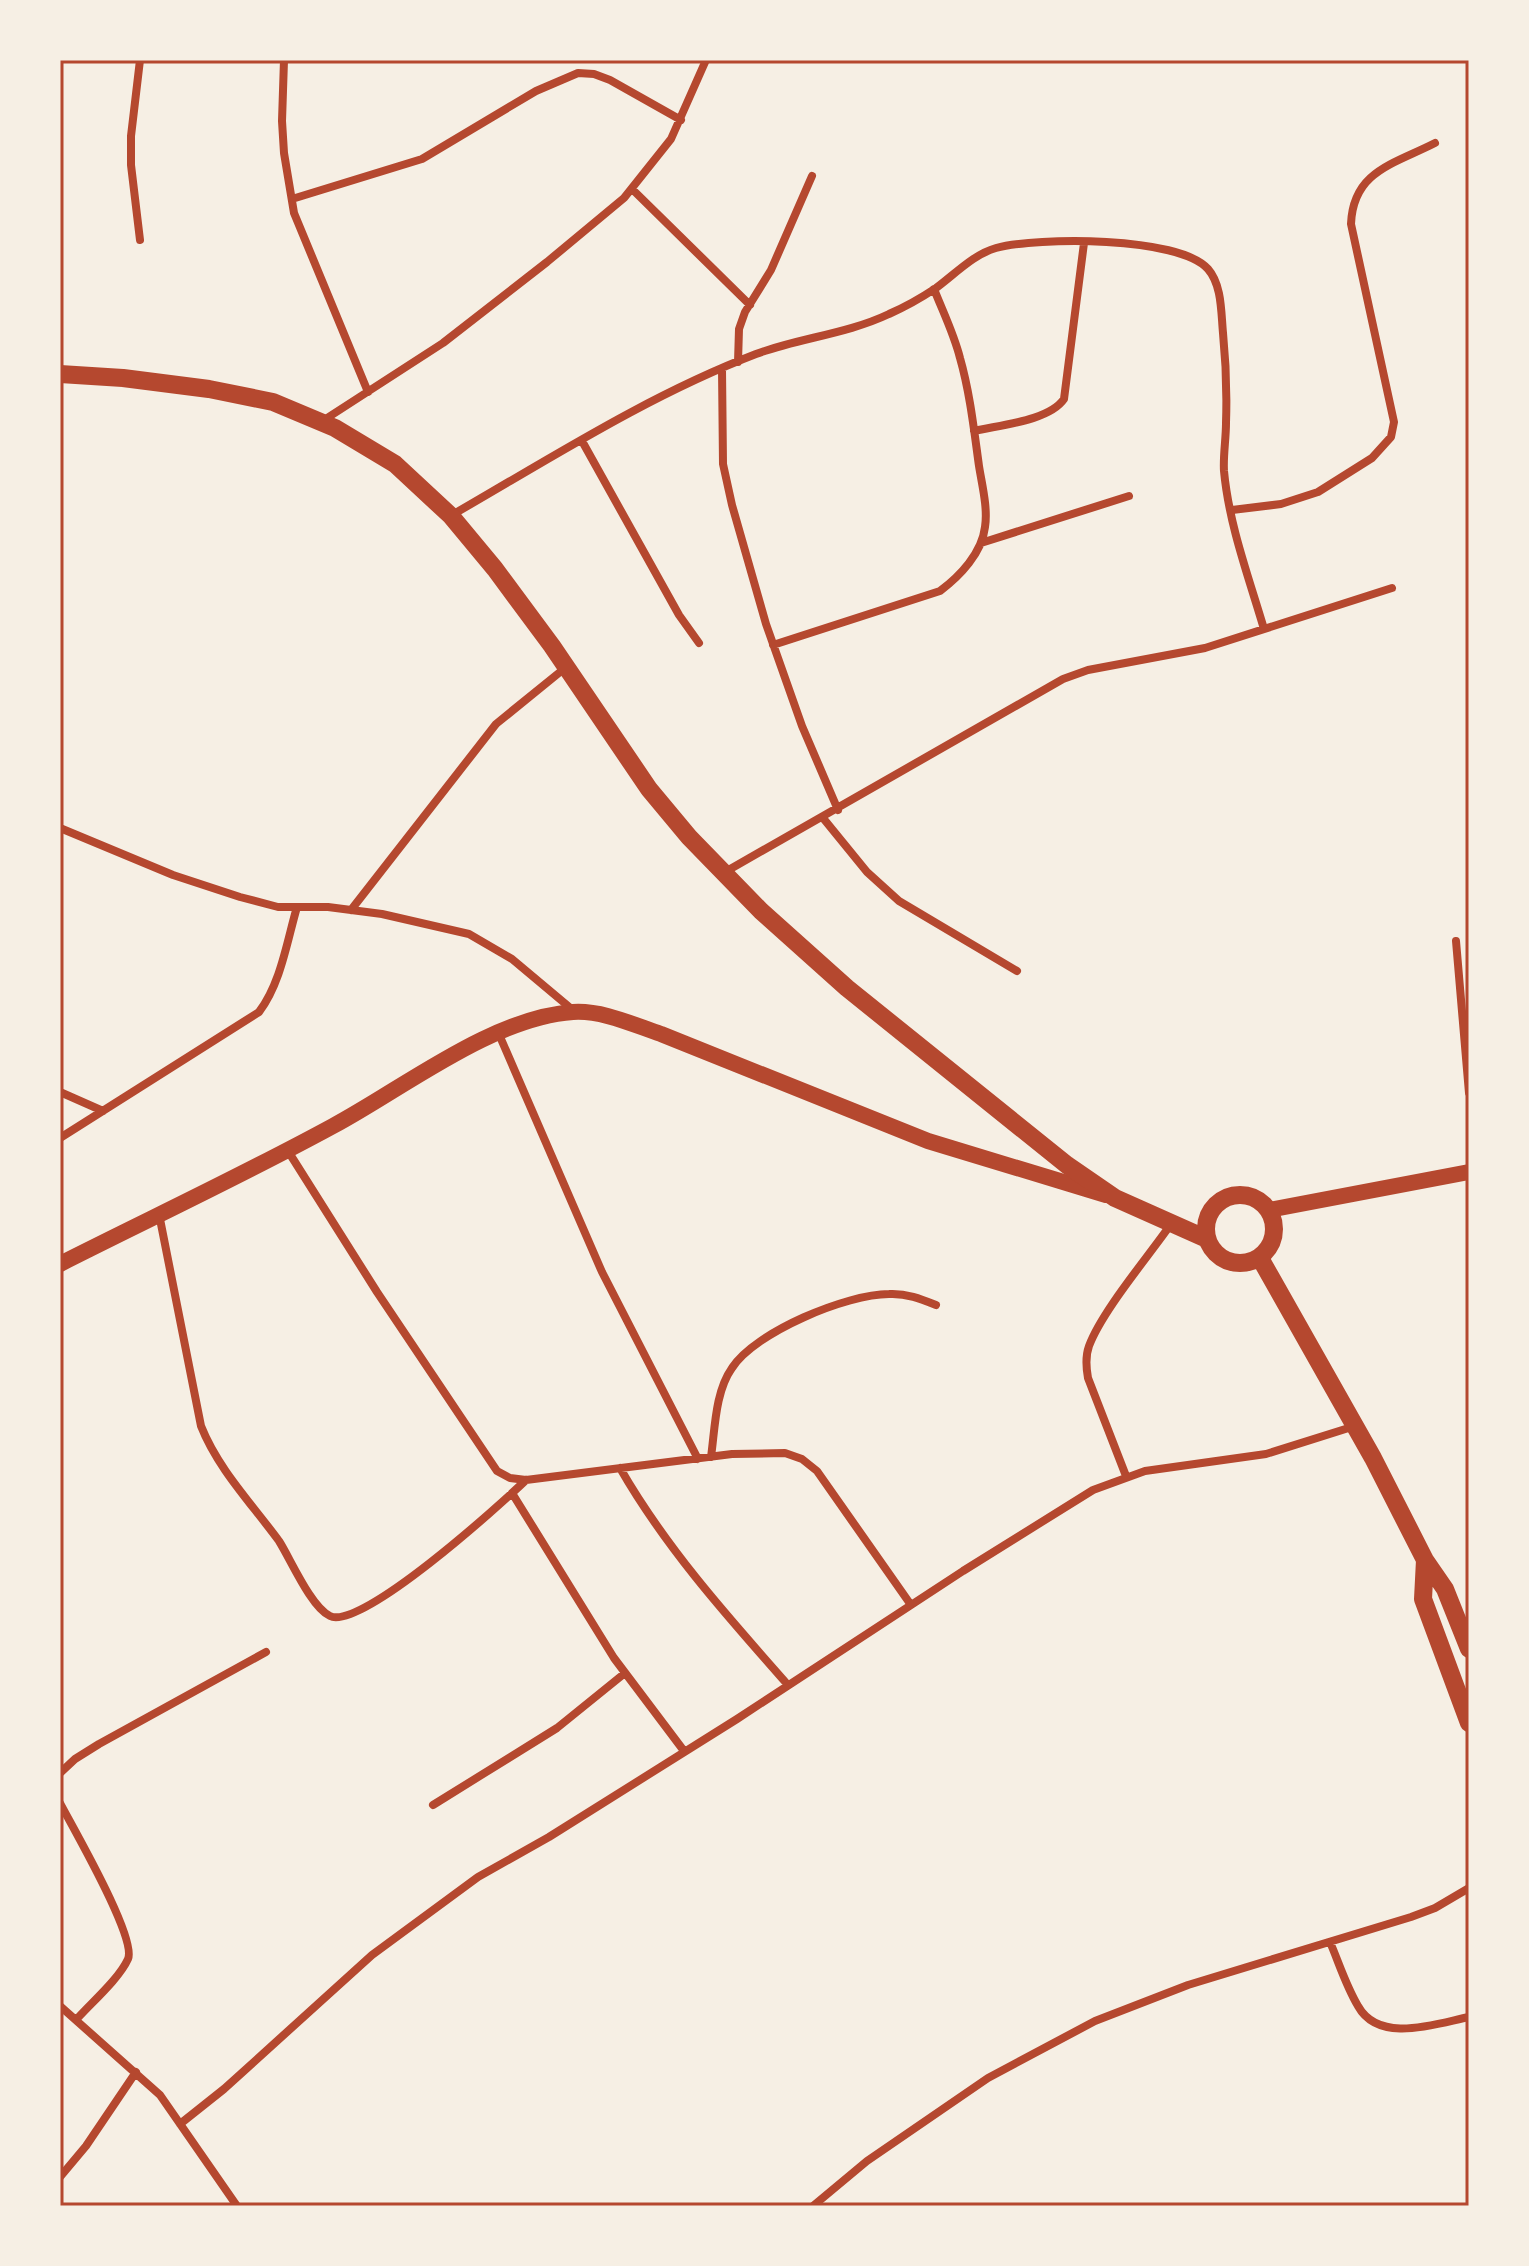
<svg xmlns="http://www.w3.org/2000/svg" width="1529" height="2266" font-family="'Golos Text',sans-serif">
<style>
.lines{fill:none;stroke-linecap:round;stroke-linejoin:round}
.minor{stroke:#b5482f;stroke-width:8}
.secondary{stroke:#b5482f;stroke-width:16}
.trunk{stroke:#b5482f;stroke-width:18}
.neatline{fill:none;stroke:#b5482f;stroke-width:3}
</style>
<rect width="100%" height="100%" fill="#f6efe4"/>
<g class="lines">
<path class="minor" d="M140,60L131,136V165L140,240
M284,60L282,121L284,153L294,213L368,392
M632,189L750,305
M292,199L422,159L536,91L578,73L594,74L610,80L681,120
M738,362L739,329L745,312L771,270L812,176
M722,369L723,464L732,505L766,624L802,726L838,810
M324,420L443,343L547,262L624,198L671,139L706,60
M974,431C999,425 1049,421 1064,399L1084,243
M582,441L679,615L699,643
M1232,510L1281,504L1318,492L1372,458L1391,437L1394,422L1351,224C1353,171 1394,164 1435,143
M452,515C551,458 649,395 756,354C799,338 847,334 889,314C905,307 921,298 936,288C955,274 974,254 996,248C1037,237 1179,236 1208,269C1222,285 1221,312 1223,333C1226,363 1227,393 1226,423C1226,439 1223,456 1224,471C1229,525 1249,578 1264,629
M981,543L1129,496
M773,645L940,591C960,576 982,553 985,527C988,508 982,485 979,466C974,430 970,393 960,358C954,334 943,312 934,289
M823,818L867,872L899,901L1017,971
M60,828L173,875L240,897L278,907H328L382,914L469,934L512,959L574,1011
M725,872L1063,679L1088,670L1205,648L1392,588
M351,910L496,724L565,668
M1456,941L1469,1093
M498,1032L602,1272L698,1459
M60,1092L103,1111
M60,1138L259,1012C281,983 287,941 297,907
M288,1151L377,1292L497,1471L510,1478L526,1480L732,1454L785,1453L802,1459L817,1471L911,1605
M159,1214L201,1426C218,1469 252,1504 279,1541C291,1560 311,1607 330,1616C361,1631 501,1504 526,1480
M711,1457C715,1429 715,1392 732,1368C755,1332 847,1294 889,1294C906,1293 921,1299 936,1305
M620,1468C666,1548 727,1616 788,1685
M1126,1476L1088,1378C1086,1367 1085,1357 1089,1346C1102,1311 1148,1257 1171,1224
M512,1493L614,1658L684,1751
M60,1773L75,1759L99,1744L266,1652
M60,1803C73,1828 137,1938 128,1959C119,1979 91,2003 76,2020
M433,1805L557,1728L625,1673
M1330,1942C1339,1963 1346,1986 1358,2006C1379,2044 1435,2024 1469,2017
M60,2006L160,2095L237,2206
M180,2124L224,2089L372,1955L478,1877L549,1837L737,1719L963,1571L1093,1490L1145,1471L1266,1454L1355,1426
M60,2177L86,2146L136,2072
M813,2206L867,2161L988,2078L1095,2021L1188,1985L1411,1917L1435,1908L1469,1888"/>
<path class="secondary" d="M1269,1210L1469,1172
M60,1264C151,1218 243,1175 333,1126C404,1088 491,1018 573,1012C602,1010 634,1025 661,1034L928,1141L1106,1195"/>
<path class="trunk" d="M60,374L123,378L209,389L273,402L335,428L395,464L451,516L495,569L552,646L649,789L689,837L761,911L847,988L1067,1165L1115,1198L1207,1239
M1206 1229a34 34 0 1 1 68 0a34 34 0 1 1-68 0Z
M1260,1258L1373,1458L1425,1560L1445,1589L1469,1649
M1425,1560L1423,1599L1469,1723"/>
</g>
<rect width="1529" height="2266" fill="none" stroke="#f6efe4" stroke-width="124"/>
<rect x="62" y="62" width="1405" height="2142" class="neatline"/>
</svg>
